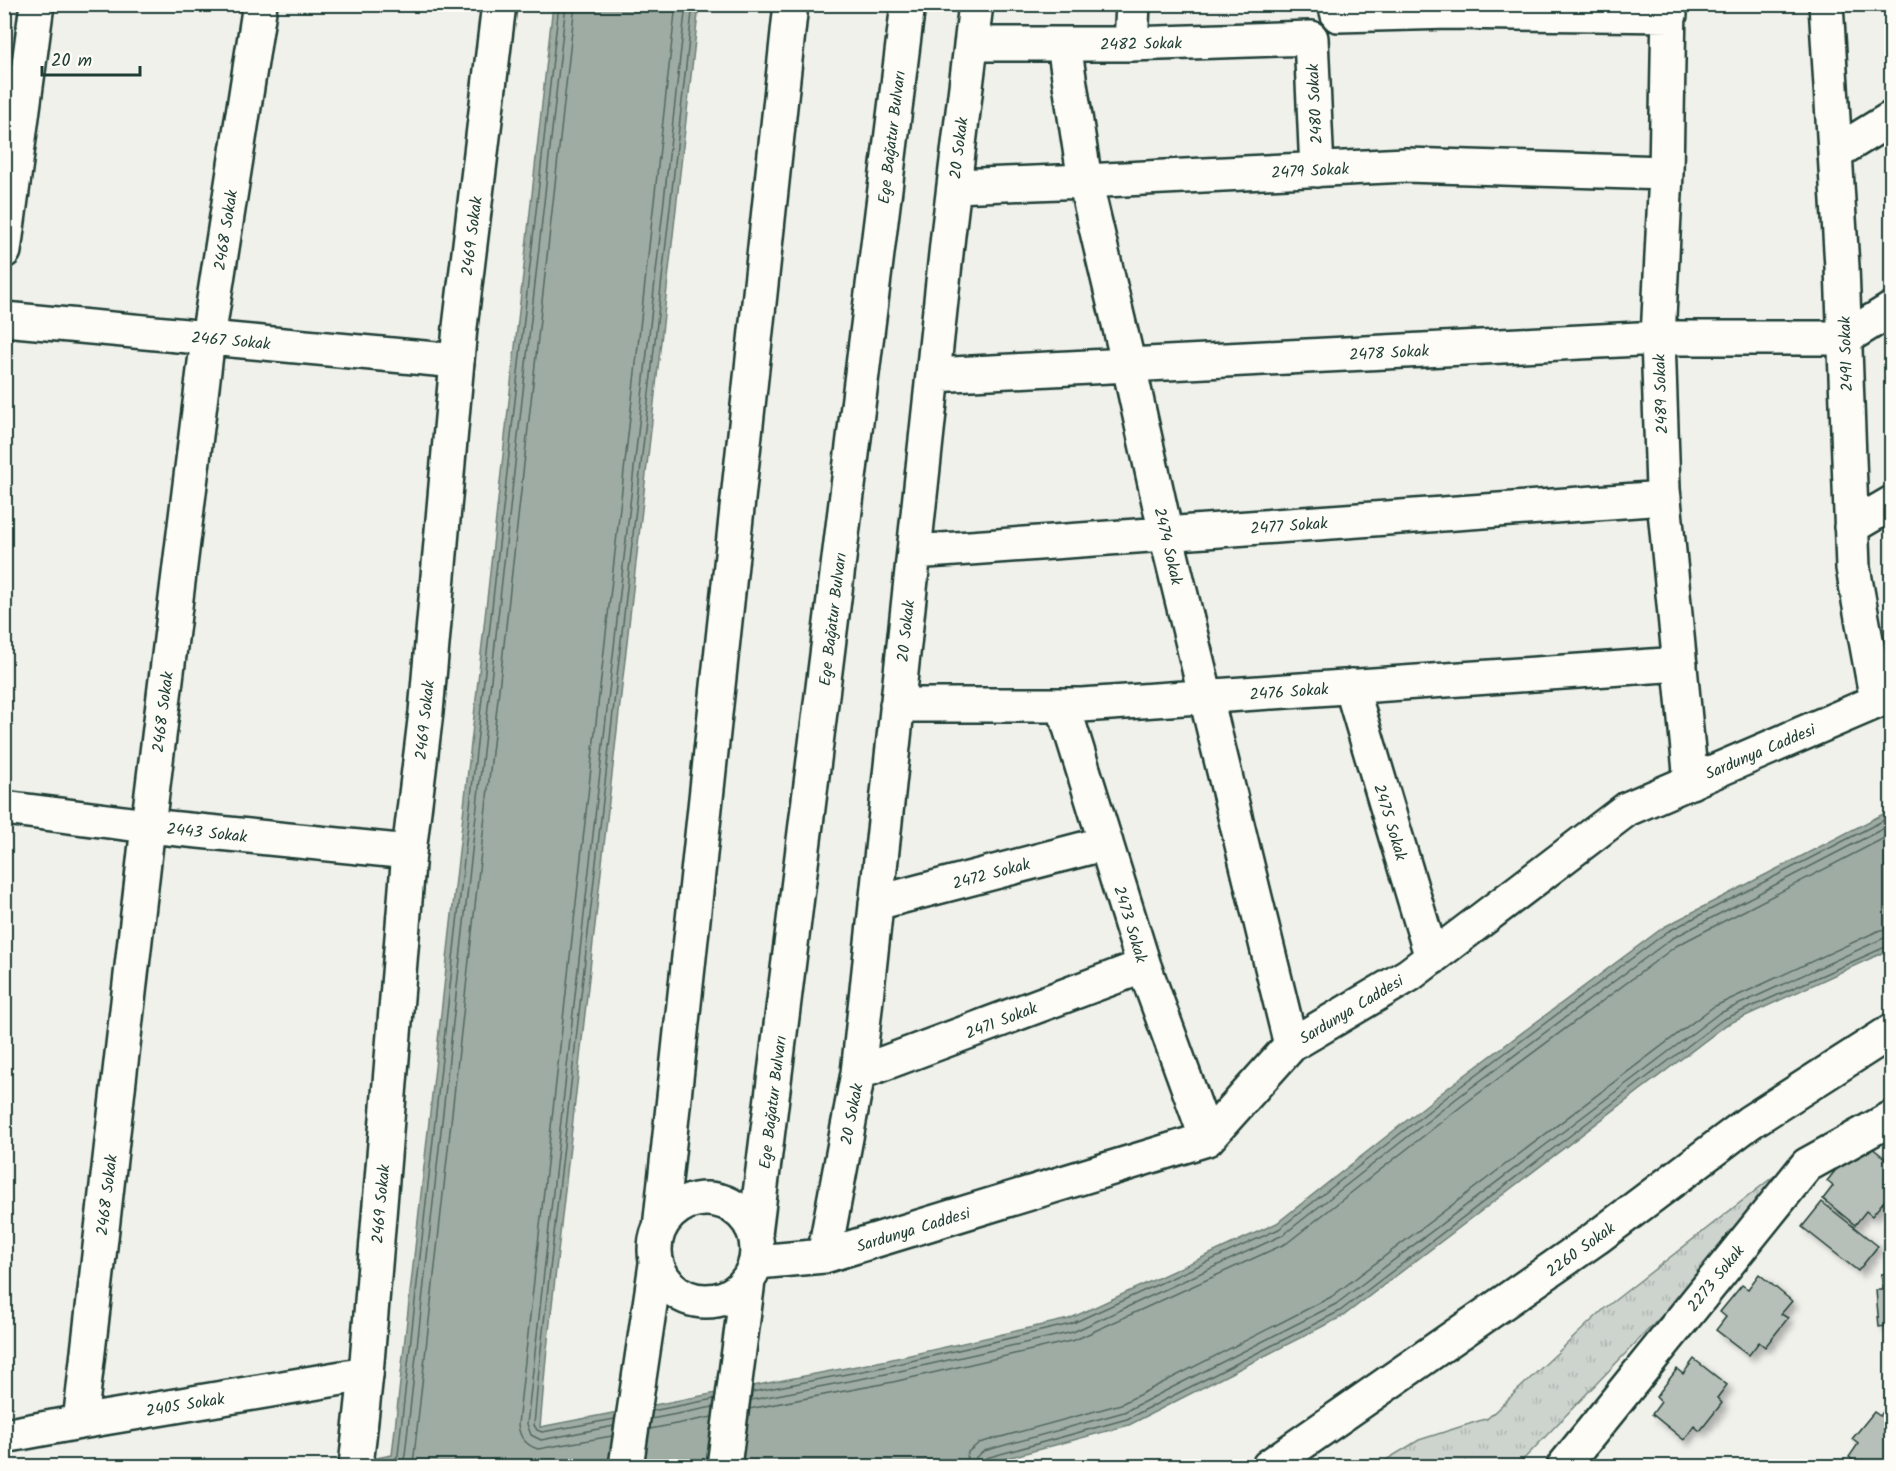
<svg xmlns="http://www.w3.org/2000/svg" width="1896" height="1471" font-family="Kalam,sans-serif">
<style>
.park{fill:url(#park-tufts);stroke:#768880;stroke-width:1.5}
.water{fill:#9faca4;stroke:#6c8077;stroke-width:1.5}
.lines{fill:none;stroke-linecap:round;stroke-linejoin:round}
.shore{stroke:#526961;stroke-width:1.5}
.building{fill:#b6bfb8;stroke:#1f3d34;stroke-width:1.5;filter:url(#shadow)}
.minor-casing{stroke:#1f3d34;stroke-width:38}
.tertiary-casing{stroke:#1f3d34;stroke-width:38}
.primary-casing{stroke:#1f3d34;stroke-width:38}
.minor{stroke:#fdfcf7;stroke-width:33}
.tertiary{stroke:#fdfcf7;stroke-width:33}
.primary{stroke:#fdfcf7;stroke-width:33}
.labels{text-anchor:middle;stroke-width:6;stroke-linejoin:round;paint-order:stroke}
.street-label{font-size:16px;fill:#1f3d34;stroke:#fdfcf7}
</style>
<defs>
<pattern id="park-tufts" width="24" height="20" patternUnits="userSpaceOnUse" patternTransform="scale(1.5)"><rect width="24" height="20" fill="#cdd3cd"/><path d="M3 7l-1-3M5 7V3M7 7l1-3M15 17l-1-3M17 17v-4M19 17l1-3" fill="none" stroke="#b0b6b1"/></pattern>
<filter id="shadow"><feDropShadow dx="5.5" dy="5.5" stdDeviation="3" flood-color="#0004"/></filter>
</defs>
<rect width="100%" height="100%" fill="#f0f1eb"/>
<filter id="ink" filterUnits="userSpaceOnUse"><feTurbulence type="fractalNoise" baseFrequency=".0167" numOctaves="2"/><feDisplacementMap in="SourceGraphic" scale="12" xChannelSelector="R" yChannelSelector="G"/><feConvolveMatrix kernelMatrix="1 2 1 2 8 2 1 2 1" color-interpolation-filters="sRGB"/></filter>
<g filter="url(#ink)">
<path class="park" d="M1807,1165L1517,1466H1376L1419,1440L1488,1418L1605,1308L1773,1177L1790,1168Z"/>
<path class="water" d="M553,5H699L546,1358L540,1427L888,1360L1069,1319L1277,1223L1449,1087L1664,927L1891,810V949L1726,1025L1343,1316L1129,1425L978,1466H334L392,1455Z"/>
<g class="lines">
<path class="shore" d="M752,1392L889,1366L1071,1324L1279,1229L1453,1092L1667,932L1892,816
M751,1400L891,1373L1073,1332L1283,1235L1457,1098L1671,939L1892,824
M749,1409L893,1382L1075,1340L1287,1243L1463,1105L1676,946L1892,834
M652,1411L714,1399
M615,1419L542,1432L537,1430L534,1425L540,1358L693,4
M651,1419L713,1407
M614,1426L541,1440L531,1435L527,1424L686,4
M650,1429L712,1417
M612,1436L538,1449C525,1445 519,1437 518,1424L676,4
M374,1465L394,1461L398,1455L559,4
M399,1466L403,1462L405,1455L566,4
M411,1466L414,1456L575,4
M965,1466L968,1452L979,1443L1121,1404L1331,1297L1713,1007L1880,930L1892,928
M974,1466L976,1457L984,1451L1124,1412L1336,1304L1718,1014L1884,938L1892,937
M981,1466L982,1461L986,1458L1127,1419L1340,1311L1722,1020L1892,944"/>
</g>
<path class="building" d="M1866,1143L1892,1164V1179L1888,1183L1892,1185V1191L1872,1216L1866,1211L1855,1225L1823,1199L1833,1186L1827,1181L1849,1153L1855,1158Z
M1822,1202L1878,1246L1858,1271L1802,1227Z
M1892,1273V1342H1888L1886,1326L1879,1327L1876,1290H1883L1881,1274Z
M1759,1274L1792,1301L1781,1314L1788,1318L1765,1347L1759,1342L1749,1355L1716,1330L1726,1317L1720,1312L1742,1285L1748,1289Z
M1694,1359L1727,1385L1717,1398L1722,1403L1700,1431L1694,1426L1684,1440L1652,1414L1661,1402L1656,1397L1677,1369L1683,1374Z
M1891,1401L1892,1466H1861L1849,1457L1858,1444L1852,1439L1874,1412L1880,1416Z"/>
<g class="lines">
<defs>
<path id="minor" d="M1335,4L1338,15L1450,12L1670,15
M1669,4L1666,173L1658,338L1663,489L1691,782
M1826,4L1842,267L1853,568L1877,701
M971,44H1131L1311,38L1317,170
M1131,44L1133,4
M1064,45L1085,181L1129,366L1166,534L1291,1045
M1835,153L1892,118
M954,186L1085,181L1406,165L1666,173
M4,251L37,4
M4,319L457,361
M933,375L1658,338H1845L1892,309
M1851,527L1892,503
M914,552L1664,498
M1351,686L1432,958
M897,705H1082L1680,664
M1063,705L1144,966L1207,1139
M4,808L148,826L409,852
M876,903L1106,843
M858,1073L1144,966
M824,1256L858,1073L948,235L976,4
M757,1262L824,1256L1207,1139L1291,1045L1409,975L1627,809L1892,695
M80,1422L148,826L208,338L260,4
M4,1436L80,1422L366,1374
M1269,1466L1596,1238L1750,1122L1892,1031
M1564,1466L1807,1165L1892,1118"/>
<path id="tertiary" d="M356,1466L366,1374L409,852L426,712L460,327L499,4"/>
<path id="primary" d="M655 1250a51 51 0 1 1 102 0a51 51 0 1 1-102 0Z
M660,1228L791,4
M755,1234L908,4
M626,1466L656,1264
M724,1466L748,1281"/>
</defs>
<use href="#minor" class="minor-casing"/>
<use href="#tertiary" class="tertiary-casing"/>
<use href="#primary" class="primary-casing"/>
<use href="#minor" class="minor"/>
<use href="#tertiary" class="tertiary"/>
<use href="#primary" class="primary"/>
</g>
</g>
<g class="labels">
<g class="street-label">
<text transform="translate(1141 43) rotate(-1)" y="6">2482 Sokak</text>
<text transform="translate(1314 104) rotate(-93)" y="6">2480 Sokak</text>
<text transform="translate(891 137) rotate(-83)" y="6">Ege Bağatur Bulvarı</text>
<text transform="translate(958 148) rotate(-83)" y="6">20 Sokak</text>
<text transform="translate(1310 170) rotate(-3)" y="6">2479 Sokak</text>
<text transform="translate(225 230) rotate(-81)" y="6">2468 Sokak</text>
<text transform="translate(471 236) rotate(-83)" y="6">2469 Sokak</text>
<text transform="translate(231 340) rotate(5)" y="6">2467 Sokak</text>
<text transform="translate(1389 352) rotate(-3)" y="6">2478 Sokak</text>
<text transform="translate(1845 354) rotate(-92)" y="6">2491 Sokak</text>
<text transform="translate(1660 394) rotate(-92)" y="6">2489 Sokak</text>
<text transform="translate(1289 525) rotate(-4)" y="6">2477 Sokak</text>
<text transform="translate(1169 546) rotate(77)" y="6">2474 Sokak</text>
<text transform="translate(832 619) rotate(-83)" y="6">Ege Bağatur Bulvarı</text>
<text transform="translate(905 631) rotate(-84)" y="6">20 Sokak</text>
<text transform="translate(1289 691) rotate(-4)" y="6">2476 Sokak</text>
<text transform="translate(162 712) rotate(-83)" y="6">2468 Sokak</text>
<text transform="translate(424 720) rotate(-84)" y="6">2469 Sokak</text>
<text transform="translate(1760 751) rotate(-23)" y="6">Sardunya Caddesi</text>
<text transform="translate(1391 822) rotate(73)" y="6">2475 Sokak</text>
<text transform="translate(207 832) rotate(6)" y="6">2443 Sokak</text>
<text transform="translate(991 873) rotate(-15)" y="6">2472 Sokak</text>
<text transform="translate(1131 924) rotate(73)" y="6">2473 Sokak</text>
<text transform="translate(1351 1009) rotate(-31)" y="6">Sardunya Caddesi</text>
<text transform="translate(1001 1020) rotate(-21)" y="6">2471 Sokak</text>
<text transform="translate(772 1102) rotate(-83)" y="6">Ege Bağatur Bulvarı</text>
<text transform="translate(851 1114) rotate(-79)" y="6">20 Sokak</text>
<text transform="translate(106 1195) rotate(-83)" y="6">2468 Sokak</text>
<text transform="translate(380 1204) rotate(-85)" y="6">2469 Sokak</text>
<text transform="translate(913 1229) rotate(-17)" y="6">Sardunya Caddesi</text>
<text transform="translate(1580 1249) rotate(-36)" y="6">2260 Sokak</text>
<text transform="translate(1715 1278) rotate(-51)" y="6">2273 Sokak</text>
<text transform="translate(185 1404) rotate(-9)" y="6">2405 Sokak</text>
</g>
</g>
<rect width="1896" height="1471" fill="none" stroke="#fdfcf7" stroke-width="24"/>
<rect x="12" y="12" width="1872" height="1447" fill="none" stroke="#1f3d34" stroke-width="2" filter="url(#ink)"/>
<path d="M42 66v9h98v-9" fill="none" stroke="#1f3d34" stroke-width="3"/>
<text x="51" y="66" font-size="18" fill="#1f3d34" stroke="#fdfcf7" stroke-width="4.5" paint-order="stroke">20 m</text>
</svg>
